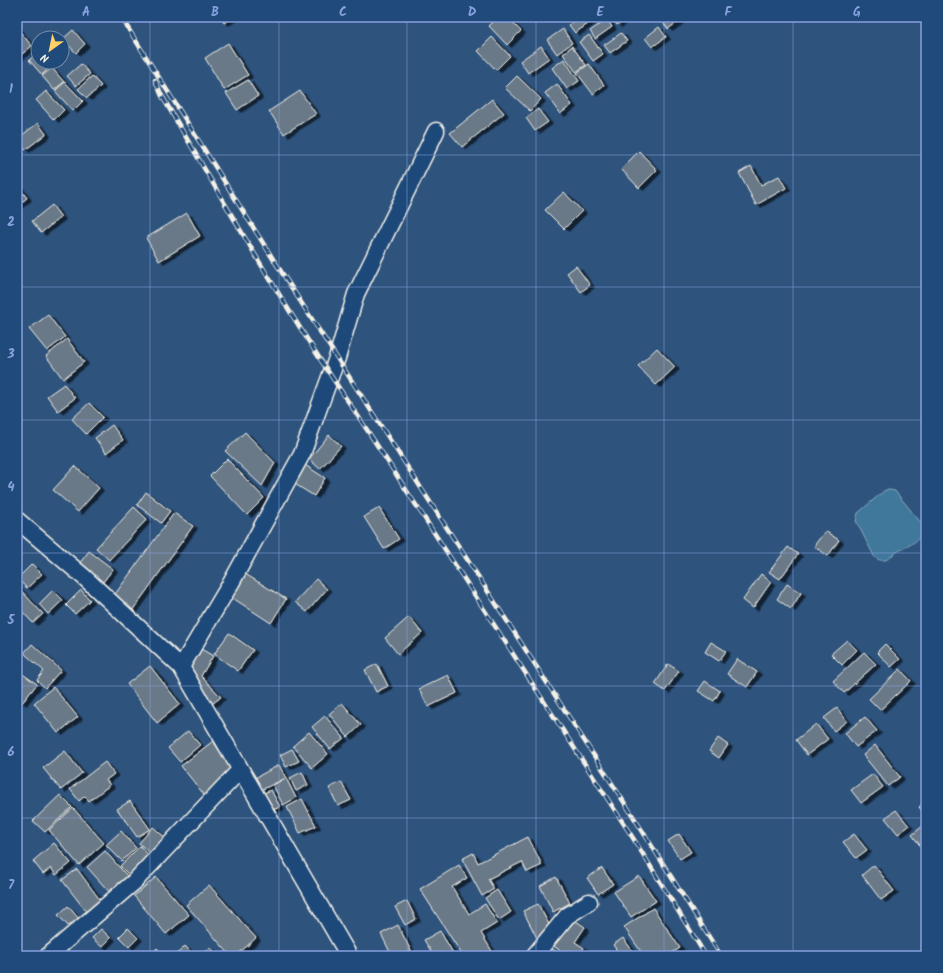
<svg xmlns="http://www.w3.org/2000/svg" width="943" height="973" font-family="Kalam,sans-serif">
<style>
.water{fill:#40789c;stroke:#88a8ba}
.building{fill:#697988;stroke:#f4f1e8;filter:url(#shadow)}
.lines{fill:none;stroke-linecap:round;stroke-linejoin:round}
.minor-casing{stroke:#f4f1e8;stroke-width:19}
.minor{stroke:#1f4a7a;stroke-width:16}
.rail-casing{stroke:#f4f1e8;stroke-width:4.5}
.rail{stroke:#1f4a7a;stroke-width:3;stroke-dasharray:9;stroke-linecap:butt}
.grid{fill:none;stroke:#88a0e0;stroke-width:1;stroke-opacity:0.55}
.neatline{fill:none;stroke:#88a0e0;stroke-width:1.5}
.grid-label{font-size:13px;text-anchor:middle;font-weight:bold;fill:#88a0e0}
</style>
<defs>
<filter id="shadow"><feDropShadow dx="4.5" dy="2.5" stdDeviation="0" flood-color="#0009"/></filter>
</defs>
<rect width="100%" height="100%" fill="#2e537d"/>
<filter id="ink" filterUnits="userSpaceOnUse"><feTurbulence type="fractalNoise" baseFrequency=".025" numOctaves="2"/><feDisplacementMap in="SourceGraphic" scale="8" xChannelSelector="R" yChannelSelector="G"/><feConvolveMatrix kernelMatrix="1 2 1 2 8 2 1 2 1" color-interpolation-filters="sRGB"/></filter>
<g filter="url(#ink)">
<path class="water" d="M885,490H889L895,491L922,524C928,539 905,547 895,553C891,556 889,559 885,560C880,561 876,559 874,556L856,521L858,513Z"/>
<path class="building" d="M220,17H234L224,23Z
M498,17H507L521,31L507,45L489,26Z
M580,17H589L592,21L575,33L569,25Z
M612,17H627L617,25Z
M659,17H676L679,21L668,29Z
M607,19L612,27L595,39L590,31Z
M659,27L666,37L652,47L645,38Z
M17,28L32,46L17,58Z
M563,29L572,43L557,54L547,40Z
M73,30L85,44L76,53L63,39Z
M621,33L627,41L610,53L604,45Z
M589,35L603,54L593,61L579,42Z
M492,37L510,56L496,70L478,51Z
M228,43L248,75L224,90L205,58Z
M541,46L549,58L528,73L520,61Z
M572,46L586,65L576,72L563,54Z
M38,53V62H48L51,66L42,75L29,60Z
M564,59L579,81L567,89L552,68Z
M81,64L90,74L76,86L67,76Z
M589,64L604,85L593,94L577,73Z
M52,68L64,82L54,90L42,76Z
M92,76L101,86L87,98L78,89Z
M517,76L541,99L530,111L505,88Z
M248,80L258,96L237,110L226,93Z
M65,82L83,101L73,111L55,91Z
M557,84L572,105L560,114L545,93Z
M46,91L64,110L54,120L36,100Z
M300,91L316,114L284,134L269,111Z
M492,99L504,113L462,147L450,133Z
M538,109L548,122L535,131L526,118Z
M38,123L46,134L25,150L17,139Z
M639,151L657,170L639,188L621,169Z
M751,166L761,185L779,176L786,188L756,205L739,173Z
M17,184L27,198L17,206Z
M564,192L582,211L564,229L545,210Z
M52,205L61,217L41,233L32,221Z
M187,213L200,236L159,261L146,238Z
M576,266L590,285L581,292L567,273Z
M48,315L65,337L47,351L29,329Z
M67,339L84,362L63,379L46,356Z
M657,348L675,367L656,385L638,366Z
M64,384L75,398L58,411L47,396Z
M89,403L103,417L86,434L72,419Z
M112,425L123,440L106,453L95,438Z
M245,432L275,463L262,486L225,451Z
M329,435L341,446L320,469L309,459Z
M227,459L264,498L247,515L210,476Z
M302,463L325,478L314,496L290,481Z
M75,466L99,488L78,512L53,490Z
M146,492L170,511L161,523L137,505Z
M134,507L147,519L109,560L96,548Z
M379,508L399,539L384,549L364,517Z
M174,513L193,526L132,611L113,597Z
M825,531L839,540L828,556L814,546Z
M788,547L798,554L780,579L769,572Z
M89,551L113,569L103,582L79,564Z
M32,564L42,574L27,588L17,579Z
M242,572L286,599L271,623L228,595Z
M761,574L771,582L753,608L743,600Z
M316,579L327,589L307,612L295,602Z
M787,584L801,593L791,609L777,599Z
M17,586L43,614L33,623L17,606Z
M53,590L63,600L48,614L39,604Z
M81,590L90,600L75,614L66,605Z
M409,617L422,633L398,654L385,638Z
M229,633L253,650L238,671L214,654Z
M847,640L857,650L842,665L831,654Z
M711,642L726,651L719,661L705,652Z
M32,644L61,670L45,688L37,680L44,671L24,653Z
M885,644L900,659L891,667L877,652Z
M196,646L213,656L201,676L221,697L208,707L180,673Z
M864,652L876,664L844,693L833,681Z
M737,659L757,672L747,687L727,674Z
M377,664L388,686L376,692L365,670Z
M668,664L679,671L665,691L655,684Z
M150,666L180,704L157,723L127,684Z
M900,669L911,681L880,710L869,699Z
M17,670L37,684L22,703L17,699Z
M448,675L457,693L428,707L419,689Z
M705,681L720,691L714,701L698,691Z
M53,687L78,717L58,733L34,703Z
M342,703L361,725L348,737L329,714Z
M837,708L847,721L834,731L824,718Z
M325,716L344,738L330,749L312,727Z
M865,717L877,731L856,747L845,733Z
M816,724L828,739L807,755L796,740Z
M188,731L200,745L180,762L168,748Z
M309,732L328,754L312,768L293,746Z
M718,738L728,745L719,758L709,751Z
M213,741L230,767L229,778L206,797L181,766Z
M875,745L900,777L888,786L863,755Z
M292,749L299,761L286,767L280,755Z
M65,751L82,773L61,790L43,768Z
M105,762L114,774L106,780L110,785L89,801L85,796L79,801L70,789Z
M279,765L286,778L261,790L255,778Z
M302,772L308,785L296,791L290,778Z
M873,774L883,787L861,803L851,790Z
M286,778L296,798L283,805L273,785Z
M341,782L351,800L338,806L329,788Z
M271,790L280,807L270,811L262,794Z
M60,795L72,807L45,832L33,821Z
M302,799L316,826L300,833L287,807Z
M130,801L150,829L137,837L117,809Z
M926,801V816L919,807Z
M73,808L104,843L79,865L49,830Z
M896,810L909,826L898,834L885,818Z
M924,825L926,827V853L912,835Z
M153,827L168,840L154,857L139,843Z
M121,831L136,848L122,861L106,845Z
M679,834L691,852L680,859L668,841Z
M854,834L867,850L856,858L843,842Z
M528,837L542,865L527,872L522,862L488,879L494,889L482,896L462,859L473,853L478,863Z
M54,843L71,863L56,875L51,868L43,874L33,861Z
M140,846L151,858L132,878L120,866Z
M105,851L129,878L111,894L87,867Z
M459,865L467,878L452,887L469,914L485,904L497,923L481,933L495,956H463L420,889Z
M874,865L894,891L881,900L862,875Z
M602,868L613,884L598,894L587,878Z
M77,869L103,904L89,915L62,880Z
M639,876L656,901L631,917L614,892Z
M156,877L189,915L166,934L134,896Z
M556,877L570,903L553,912L540,886Z
M209,885L256,938L236,956H231L186,905Z
M497,890L511,912L499,920L485,898Z
M407,901L416,919L405,925L395,907Z
M538,904L552,930L537,938L523,911Z
M68,906L80,920L70,928L58,915Z
M653,908L680,948L667,956H644L624,927Z
M570,917L585,927L575,942L584,948L579,956H568L552,945Z
M398,925L411,951L402,956H392L381,934Z
M128,928L138,938L129,947L119,937Z
M101,929L111,938L102,947L92,938Z
M440,931L455,956H434L424,940Z
M623,938L632,950L624,956H621L613,945Z
M185,946L195,956H175Z
M210,947L219,956H201Z
M157,948L165,956H149Z
M551,948L563,956H545Z"/>
<g class="lines">
<defs>
<path id="minor" d="M17,520L84,577L181,667L349,956
M181,667L231,583L302,454L337,358L356,294L436,131
M48,956L134,882L240,770
M534,956L567,916L589,902"/>
</defs>
<use href="#minor" class="minor-casing"/>
<use href="#minor" class="minor"/>
<defs>
<path id="rail" d="M121,17L275,262L633,816L721,956
M155,80L162,96C225,204 287,313 358,416L633,838L706,956"/>
</defs>
<use href="#rail" class="rail-casing"/>
<use href="#rail" class="rail"/>
</g>
</g>
<path class="grid" d="M150,17V956M279,17V956M407,17V956M536,17V956M664,17V956M793,17V956M17,155H926M17,287H926M17,420H926M17,553H926M17,686H926M17,818H926"/>
<rect width="943" height="973" fill="none" stroke="#1f4a7a" stroke-width="44"/>
<g transform="translate(50 50) rotate(213)"><circle r="19" fill="#1f4a7a" stroke="#748da6"/>
<path d="M0-3L7 15L0 10L-7 15Z" fill="#ffd166"/>
<text y="-6" font-size="11" font-weight="bold" text-anchor="middle" fill="#f4f1e8">N</text>
</g>
<rect x="22" y="22" width="899" height="929" class="neatline"/>
<g class="grid-label">
<text x="86" y="16">A</text>
<text x="215" y="16">B</text>
<text x="343" y="16">C</text>
<text x="472" y="16">D</text>
<text x="600" y="16">E</text>
<text x="728" y="16">F</text>
<text x="857" y="16">G</text>
<text x="11" y="93">1</text>
<text x="11" y="226">2</text>
<text x="11" y="358">3</text>
<text x="11" y="491">4</text>
<text x="11" y="624">5</text>
<text x="11" y="756">6</text>
<text x="11" y="889">7</text>
</g>
</svg>
